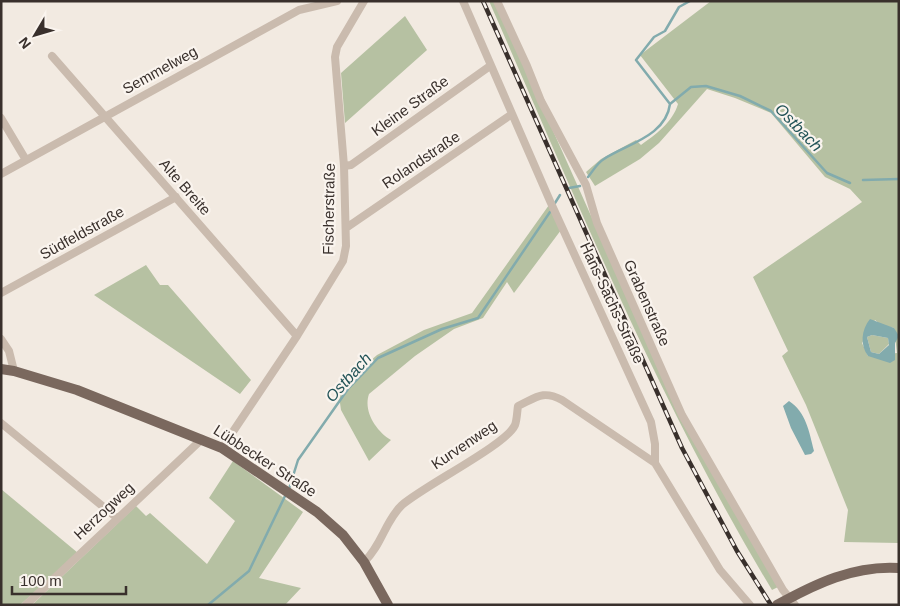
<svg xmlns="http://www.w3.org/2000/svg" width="900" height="606" font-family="Helvetica,sans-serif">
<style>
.green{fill:#b6c1a2;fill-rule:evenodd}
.water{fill:#82abad;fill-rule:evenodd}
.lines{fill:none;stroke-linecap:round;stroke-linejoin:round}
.stream{stroke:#82abad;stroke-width:2.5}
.minor{stroke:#cabbae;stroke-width:8}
.major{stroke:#7a685e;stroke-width:10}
.rail-casing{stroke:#39302c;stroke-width:4.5}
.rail{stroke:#faf4ee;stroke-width:2.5;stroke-dasharray:8;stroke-linecap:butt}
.labels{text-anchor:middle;stroke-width:4.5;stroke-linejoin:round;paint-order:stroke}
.street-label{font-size:15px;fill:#39302c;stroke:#faf4ee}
.water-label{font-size:16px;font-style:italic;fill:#235458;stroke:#faf4ee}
</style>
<rect width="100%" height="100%" fill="#f2eae1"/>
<path class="green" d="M489,1H495L685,426L778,587L772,590C659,403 577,201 489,1Z
M711,1H899V543L844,542L848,510L806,405L782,356L788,351L753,277L862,202L850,189L825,177L771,113L735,98L707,89L659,143L640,159L595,186L586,172L601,159L636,140L641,145C655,135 673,122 678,104L640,55ZM875,320L881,325L894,328L897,353L868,356L862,343Z
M405,16L427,50L345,123L341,73Z
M549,205L561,230L514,293L507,282L483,318L454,329L415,356L369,394C363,411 376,431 391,440L369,461L341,410L340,403L335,399L345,383L377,355L424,330L472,313Z
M146,265L160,285H168L251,380L240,394L94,295Z
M872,335L888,338L889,344L879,354L871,352L867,337Z
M233,461L303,512L259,578L301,588L285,605H32L136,506L146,516L150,513L207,564L235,521L209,498Z
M1,489L78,553L20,605H1Z"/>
<path class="water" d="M870,319L894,328L899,336L895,343V360L890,363L868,356C860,345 861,330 870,319ZM872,335L888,338L889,345L879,354L871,352L867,337Z
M789,401C806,412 809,431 814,451L811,454L805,455L791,428L783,406Z"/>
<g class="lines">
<path class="stream" d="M670,104L636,60L654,37L665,31L679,7L690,1
M588,177C593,171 597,163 604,159C627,144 666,136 670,104L691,87L706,86L740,96L771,111L827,173L850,183
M863,180L899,179
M569,188L580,186
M555,203L560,195
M289,489L298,460L348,389L378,358L442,329L478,318L550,212
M208,605L249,571L286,494"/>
<path class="minor" d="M463,1L550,201L651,422L655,444V463L720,570L750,605
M497,1L527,66L541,101L586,185L597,223L682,415L783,590L795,605
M52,56L297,336
M1,118L26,160
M344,166L351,165L490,66
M1,174L299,10L337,1
M346,228L512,114
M1,293L176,197
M1,339L9,351L14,371
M1,423L117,518
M222,448L297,336L343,261L346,246L344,166L335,57L337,47L364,1
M364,562C382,545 385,521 402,505C425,485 506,445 515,425C517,420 517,412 518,406C537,397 543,390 562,400L655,463
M26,605L202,439"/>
<path class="major" d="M1,369L14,371L77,390L222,448L317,512L343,535L364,562L388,605
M777,605C815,584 854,565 899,568"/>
<defs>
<path id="rail" d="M483,1L682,448L737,551L771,605"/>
</defs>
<use href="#rail" class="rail-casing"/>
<use href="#rail" class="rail"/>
</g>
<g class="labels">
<g class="street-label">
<text transform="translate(160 70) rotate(-29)" y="5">Semmelweg</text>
<text transform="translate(410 106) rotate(-36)" y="5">Kleine Straße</text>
<text transform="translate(421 160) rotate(-34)" y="5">Rolandstraße</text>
<text transform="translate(185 187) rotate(49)" y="5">Alte Breite</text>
<text transform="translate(329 209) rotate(-89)" y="5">Fischerstraße</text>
<text transform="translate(82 233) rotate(-29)" y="5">Südfeldstraße</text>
<text transform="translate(612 303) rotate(65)" y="5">Hans-Sachs-Straße</text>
<text transform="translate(647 303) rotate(66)" y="5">Grabenstraße</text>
<text transform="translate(464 445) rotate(-34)" y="5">Kurvenweg</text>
<text transform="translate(265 461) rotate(33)" y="5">Lübbecker Straße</text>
<text transform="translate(104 511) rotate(-43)" y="5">Herzogweg</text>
</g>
<g class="water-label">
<text transform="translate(799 127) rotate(46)" y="6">Ostbach</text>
<text transform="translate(348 377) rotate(-48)" y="6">Ostbach</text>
</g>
</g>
<rect width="900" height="606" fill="none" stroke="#39302c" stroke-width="5"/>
<g transform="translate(35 35) rotate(232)" stroke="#faf4ee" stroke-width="4" paint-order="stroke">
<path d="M0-4L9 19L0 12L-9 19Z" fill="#39302c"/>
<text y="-8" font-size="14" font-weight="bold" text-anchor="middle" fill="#39302c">N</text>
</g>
<path d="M12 586v8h114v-8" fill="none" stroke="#39302c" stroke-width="2.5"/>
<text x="20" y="586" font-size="15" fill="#39302c" stroke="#faf4ee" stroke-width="4" paint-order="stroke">100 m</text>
</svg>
